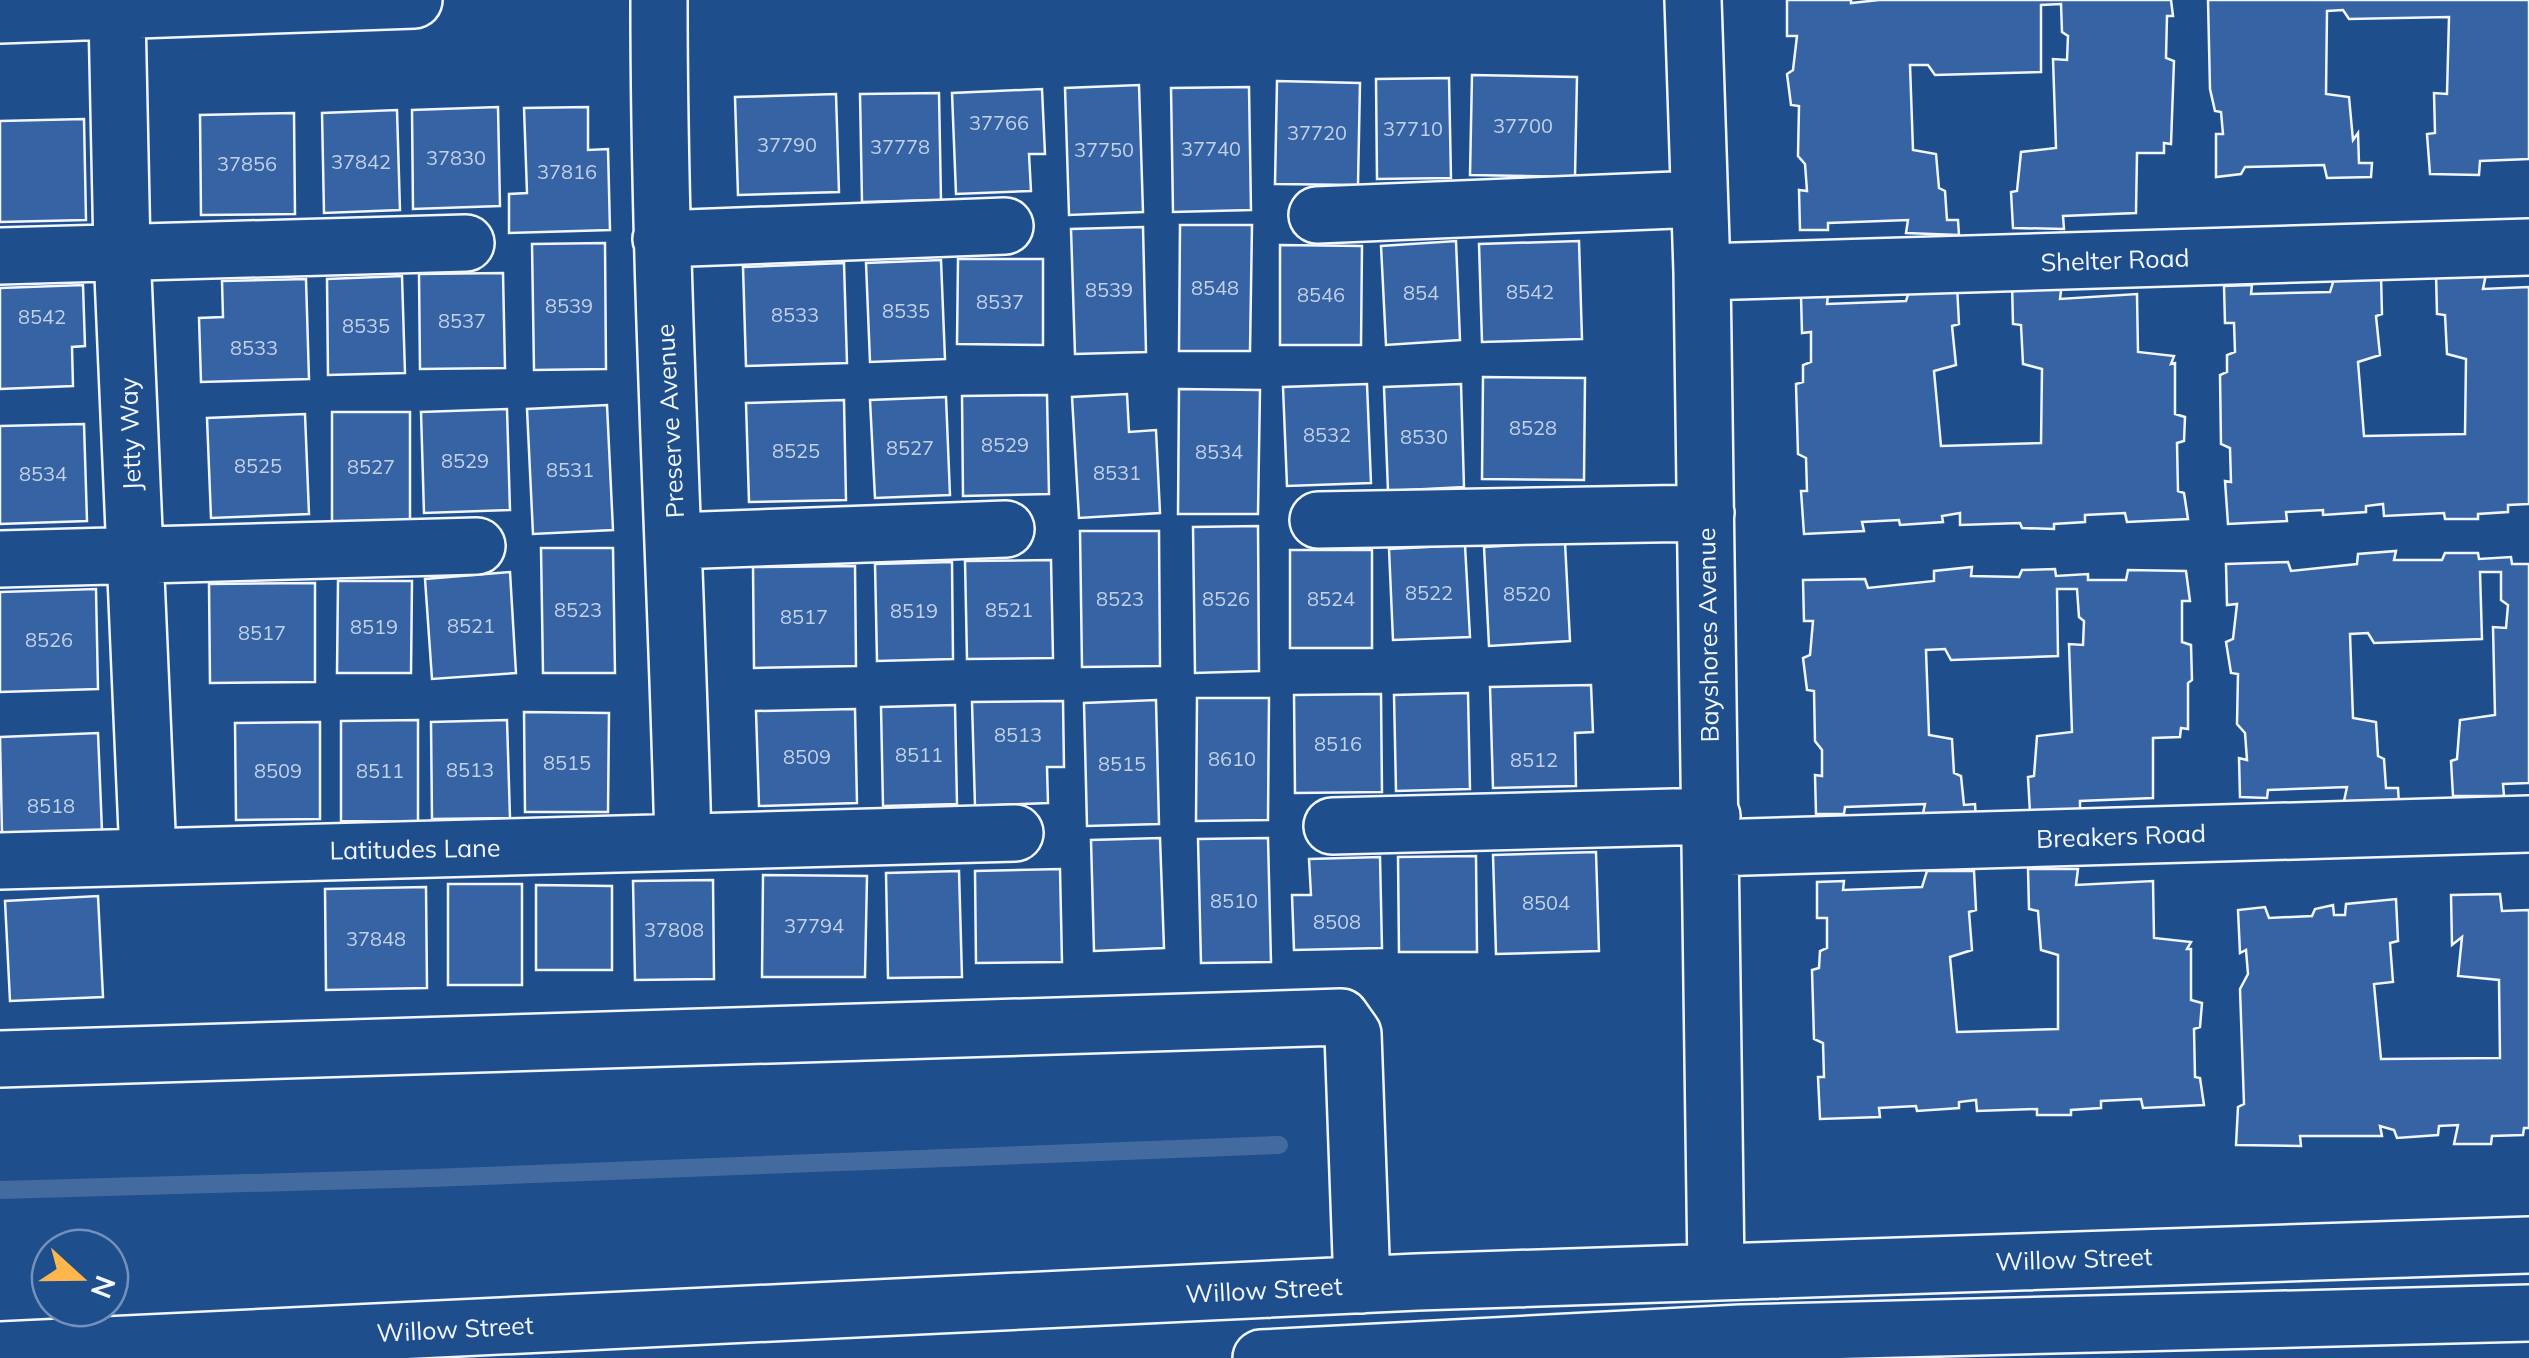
<svg xmlns="http://www.w3.org/2000/svg" width="2529" height="1358" font-family="Mulish,sans-serif">
<style>
.lines{fill:none;stroke-linecap:round;stroke-linejoin:round}
.stream{stroke:#446ba0;stroke-width:18}
.building{fill:#3563a3;stroke:#f2f6ff;stroke-width:2.5}
.minor-casing{stroke:#f2f6ff;stroke-width:60}
.minor{stroke:#1f4e8c;stroke-width:55}
.labels{text-anchor:middle;stroke-width:8;stroke-linejoin:round;paint-order:stroke}
.number-label{font-size:20px;fill:#c3d1e8}
.street-label{font-size:25px;fill:#f2f6ff;stroke:#1f4e8c}
</style>
<rect width="100%" height="100%" fill="#1f4e8c"/>
<g class="lines">
<path class="stream" d="M0,1190L430,1178L1279,1145"/>
</g>
<path class="building" d="M1787,0H1851V3L1879,0H2171L2173,16H2167L2166,58L2174,61L2171,144L2164,143V153H2137L2136,213L2063,216L2064,229L2013,228L2011,192L2017,191L2021,152L2056,148L2053,59L2067,60L2068,36L2062,32L2061,4L2041,5V72L1935,75L1928,65H1910L1913,150L1936,154L1939,188L1945,191L1947,220H1958L1959,235L1906,233L1908,220L1828,223V230H1800L1799,190L1807,191L1805,164L1798,156L1799,106L1791,105L1787,74L1793,70L1797,36H1787Z
M2208,0H2529V159L2480,161L2479,175L2430,174L2427,134L2435,133L2434,93L2447,94L2449,17L2349,19L2343,10L2327,11L2326,94L2349,97L2353,140L2358,133L2359,163H2372L2371,177L2327,178L2324,165L2245,167L2241,174L2216,177V134H2223L2221,112L2215,111L2210,89Z
M1472,75L1577,77L1575,177L1470,175Z
M1449,78L1451,178L1377,179L1376,79Z
M1277,81L1360,83L1358,185L1275,184Z
M1139,85L1143,212L1069,215L1065,88Z
M1249,87L1251,210L1173,212L1171,88Z
M1042,89L1045,154H1029L1031,191L956,194L952,93Z
M939,93L941,200L862,202L860,94Z
M836,94L839,192L738,195L735,97Z
M498,107L500,206L413,209L412,110Z
M588,107V150L608,149L610,230L509,233V194L527,193L524,108Z
M397,110L400,210L324,213L322,113Z
M294,113L295,214L201,215L200,115Z
M84,119L86,220L0,222V121Z
M1180,225H1252L1250,351H1179Z
M1143,227L1146,352L1075,354L1071,229Z
M1456,241L1460,340L1386,345L1381,246Z
M1579,241L1582,339L1482,342L1479,244Z
M605,243L606,369L534,370L532,244Z
M1280,245L1362,246L1361,345H1280Z
M958,259H1043V345L957,344Z
M941,260L945,359L870,362L866,263Z
M844,263L847,363L746,366L743,267Z
M503,273L505,368L420,369L419,274Z
M2436,273L2486,274L2483,289L2529,287V504L2508,505V512L2478,514V519H2445L2444,513L2384,516L2383,504L2366,506V512L2323,515V510L2286,512L2287,521L2228,524L2225,481L2231,482L2230,448L2221,444L2220,375L2227,372V355L2235,352L2234,323H2225L2224,286L2252,285L2251,294L2330,292L2335,276L2381,275L2382,314L2376,316L2380,355L2358,362L2364,436L2465,434L2466,359L2447,354L2445,315L2437,314Z
M402,276L405,373L328,375L327,279Z
M306,279L309,379L201,382L199,318L223,317L222,281Z
M2012,283H2062L2060,299L2137,294L2138,352L2174,356L2171,364L2175,363V414L2185,417L2184,441L2177,443L2178,491L2184,493L2188,519L2127,522L2125,513L2085,515V522L2054,524V529L2022,528L2020,523L1960,525V513L1942,516L1943,522L1900,525L1899,520L1862,522L1864,531L1804,534L1801,491H1807L1806,458L1798,454L1796,384L1803,382V365L1811,362V332L1802,333L1801,296L1828,295L1827,304L1906,301L1911,285H1957L1959,324L1952,326L1956,365L1934,371L1941,446L2041,443L2042,369L2023,364L2021,325L2013,324Z
M83,285L85,346L72,347L73,386L0,389V288Z
M1483,377L1585,378L1584,480L1482,479Z
M1367,384L1371,483L1287,486L1283,387Z
M1461,384L1464,487L1388,491L1384,387Z
M1179,389L1260,390L1258,514H1178Z
M1127,394L1129,432L1156,430L1160,513L1079,518L1072,397Z
M1047,395L1049,494L963,496L962,396Z
M946,397L950,495L875,498L870,400Z
M844,400L846,500L749,502L746,403Z
M607,405L613,530L533,534L527,409Z
M507,409L510,510L424,513L421,412Z
M332,412H410V522H332Z
M305,414L309,514L211,518L207,418Z
M84,424L87,521L0,524V426Z
M1258,526L1259,671L1195,673L1193,527Z
M1080,531H1159L1160,666L1082,667Z
M1565,542L1570,641L1489,646L1484,547Z
M1465,545L1470,637L1393,640L1389,549Z
M541,548H613L615,673H543Z
M1290,550H1372V648H1290Z
M2396,551L2394,560H2442L2445,553H2478L2479,559L2511,557L2512,564H2529V783L2503,784L2504,796H2453L2451,761L2457,759L2460,720L2495,715L2493,627L2506,628L2508,605L2501,600V572H2480L2482,639L2374,643L2368,633L2350,634L2353,718L2376,722L2378,756L2384,759L2386,788H2398L2399,804L2344,801L2347,787L2268,790L2267,798L2240,797L2239,758L2247,760L2245,733L2237,724L2238,674L2231,673L2226,642L2233,639L2237,604L2227,605L2226,564L2288,562L2291,571L2357,564L2358,554Z
M1051,560L1053,658L967,659L965,561Z
M952,562L953,659L877,661L875,564Z
M855,566L856,666L754,668L753,567Z
M1972,567L1971,576L2019,577L2022,570L2055,569L2056,576L2088,574V580H2126L2128,570L2186,571L2190,601H2182V642L2191,645L2192,680L2188,683V729L2181,728L2180,737L2153,738V798L2080,801V813H2030L2028,777L2034,776L2037,736L2072,732L2069,644L2083,645L2084,621L2079,617L2077,589H2057L2058,656L1951,660L1945,649L1926,650L1929,735L1952,739L1954,773L1961,776L1964,805L1975,804L1976,821L1922,818L1925,804L1845,807L1844,814H1816L1815,775L1822,776V750L1815,741L1814,691L1807,690L1803,658L1810,655L1813,621H1804L1803,580L1865,579L1868,588L1934,581V571Z
M510,572L516,673L432,679L425,579Z
M338,581H412L411,673H337Z
M315,583V682L210,683L209,584Z
M96,589L98,689L0,692V592Z
M1591,685L1593,732L1575,733L1576,786L1493,788L1490,687Z
M1468,693L1470,789L1396,791L1394,695Z
M1381,694L1382,792L1295,793L1294,695Z
M1197,698H1269L1268,820L1196,821Z
M1156,700L1159,824L1087,826L1084,703Z
M1063,701L1064,767H1047L1048,803L975,806L972,702Z
M955,705L957,804L883,806L881,707Z
M855,709L857,803L759,806L756,711Z
M524,712L609,713L608,812H525Z
M418,720V822L341,821V721Z
M507,720L510,818L432,819L431,722Z
M320,722V819L236,820L235,723Z
M98,733L102,831L2,834L0,737Z
M1160,838L1164,948L1094,951L1091,840Z
M1268,838L1271,962L1201,963L1198,839Z
M1596,852L1599,951L1496,954L1493,855Z
M1476,856L1477,952H1399L1398,857Z
M1380,857L1382,948L1294,950L1292,895H1311L1309,859Z
M1060,869L1062,962L976,963L975,871Z
M2028,869H2078L2076,885L2153,881L2154,938L2191,942L2187,949H2191V1000L2202,1003L2200,1027L2194,1029L2195,1077L2200,1078L2204,1105L2143,1108L2141,1099L2101,1101V1108L2071,1110V1115H2037V1109L1977,1111L1976,1100L1959,1102V1108L1917,1111L1916,1106L1879,1108L1880,1117L1820,1119L1818,1077H1824L1823,1043L1814,1039L1812,970L1819,968L1820,951L1827,948V918H1817V882L1844,881L1843,890L1922,887L1927,871H1974L1976,910L1969,912L1972,950L1950,957L1957,1032L2058,1029V955L2041,950L2038,911L2029,909Z
M959,871L962,977L888,978L886,873Z
M763,875L867,876L865,977H762Z
M713,880L714,979L635,980L633,881Z
M448,884H522V985H448Z
M536,885L612,886V970H536Z
M426,887L427,988L326,990L325,889Z
M2500,894L2502,911L2529,910V1128H2524L2523,1135L2492,1136L2491,1144H2454L2458,1125L2439,1126L2438,1135L2397,1138L2394,1130L2380,1126L2382,1136H2300L2301,1146L2236,1145L2238,1107L2244,1104L2240,989L2248,974L2246,950L2240,953L2238,910L2265,907L2269,918L2312,916L2315,909L2333,905L2334,915H2345L2346,904L2396,899L2398,941L2390,943L2393,982L2374,984L2381,1059L2500,1058L2499,980L2458,976L2462,937L2452,945L2451,895Z
M98,896L103,997L10,1001L5,901Z"/>
<g class="lines">
<defs>
<path id="minor" d="M659,0C659,281 676,561 683,842
M1693,0L1702,272L1716,1271
M117,13L122,252L148,855
M0,15L414,0
M1317,215L1699,199
M661,239L1005,226
M0,256L466,243
M1702,272L2529,247
M1318,520L1706,513
M675,541L1006,529
M0,559L477,546
M1332,826L1712,816
M1712,848L2529,824
M0,861L1015,833
M0,1059L1341,1017L1353,1034L1362,1285
M0,1350L1417,1282L2529,1245
M1261,1358L1741,1333L2529,1313"/>
</defs>
<use href="#minor" class="minor-casing"/>
<use href="#minor" class="minor"/>
</g>
<g class="labels">
<g class="number-label">
<text x="999" y="130">37766</text>
<text x="1523" y="133">37700</text>
<text x="1413" y="136">37710</text>
<text x="1317" y="140">37720</text>
<text x="787" y="152">37790</text>
<text x="900" y="154">37778</text>
<text x="1211" y="156">37740</text>
<text x="1104" y="157">37750</text>
<text x="456" y="165">37830</text>
<text x="361" y="169">37842</text>
<text x="247" y="171">37856</text>
<text x="567" y="179">37816</text>
<text x="1215" y="295">8548</text>
<text x="1109" y="297">8539</text>
<text x="1530" y="299">8542</text>
<text x="1421" y="300">854</text>
<text x="1321" y="302">8546</text>
<text x="1000" y="309">8537</text>
<text x="569" y="313">8539</text>
<text x="906" y="318">8535</text>
<text x="795" y="322">8533</text>
<text x="42" y="324">8542</text>
<text x="462" y="328">8537</text>
<text x="366" y="333">8535</text>
<text x="254" y="355">8533</text>
<text x="1533" y="435">8528</text>
<text x="1327" y="442">8532</text>
<text x="1424" y="444">8530</text>
<text x="1005" y="452">8529</text>
<text x="910" y="455">8527</text>
<text x="796" y="458">8525</text>
<text x="1219" y="459">8534</text>
<text x="465" y="468">8529</text>
<text x="258" y="473">8525</text>
<text x="371" y="474">8527</text>
<text x="570" y="477">8531</text>
<text x="1117" y="480">8531</text>
<text x="43" y="481">8534</text>
<text x="1429" y="600">8522</text>
<text x="1527" y="601">8520</text>
<text x="1120" y="606">8523</text>
<text x="1226" y="606">8526</text>
<text x="1331" y="606">8524</text>
<text x="578" y="617">8523</text>
<text x="1009" y="617">8521</text>
<text x="914" y="618">8519</text>
<text x="804" y="624">8517</text>
<text x="471" y="633">8521</text>
<text x="374" y="634">8519</text>
<text x="262" y="640">8517</text>
<text x="49" y="647">8526</text>
<text x="1018" y="742">8513</text>
<text x="1338" y="751">8516</text>
<text x="919" y="762">8511</text>
<text x="807" y="764">8509</text>
<text x="1232" y="766">8610</text>
<text x="1534" y="767">8512</text>
<text x="567" y="770">8515</text>
<text x="1122" y="771">8515</text>
<text x="470" y="777">8513</text>
<text x="278" y="778">8509</text>
<text x="380" y="778">8511</text>
<text x="51" y="813">8518</text>
<text x="1234" y="908">8510</text>
<text x="1546" y="910">8504</text>
<text x="1337" y="929">8508</text>
<text x="814" y="933">37794</text>
<text x="674" y="937">37808</text>
<text x="376" y="946">37848</text>
</g>
<g class="street-label">
<text transform="translate(2115 260) rotate(-2)" y="9">Shelter Road</text>
<text transform="translate(670 421) rotate(-93)" y="9">Preserve Avenue</text>
<text transform="translate(130 434) rotate(-92)" y="9">Jetty Way</text>
<text transform="translate(1708 635) rotate(-91)" y="9">Bayshores Avenue</text>
<text transform="translate(2121 836) rotate(-2)" y="9">Breakers Road</text>
<text transform="translate(415 849) rotate(-1)" y="9">Latitudes Lane</text>
<text transform="translate(2074 1259) rotate(-2)" y="9">Willow Street</text>
<text transform="translate(1264 1290) rotate(-3)" y="9">Willow Street</text>
<text transform="translate(455 1329) rotate(-3)" y="9">Willow Street</text>
</g>
</g>
<g transform="translate(80 1278) rotate(111)"><circle r="48" fill="#1f4e8c" stroke="#7391ba" stroke-width="2.5"/>
<path d="M0-8L18 38L0 25L-18 38Z" fill="#ffb74d"/>
<text y="-15" font-size="28" font-weight="bold" text-anchor="middle" fill="#f2f6ff">N</text>
</g>
</svg>
